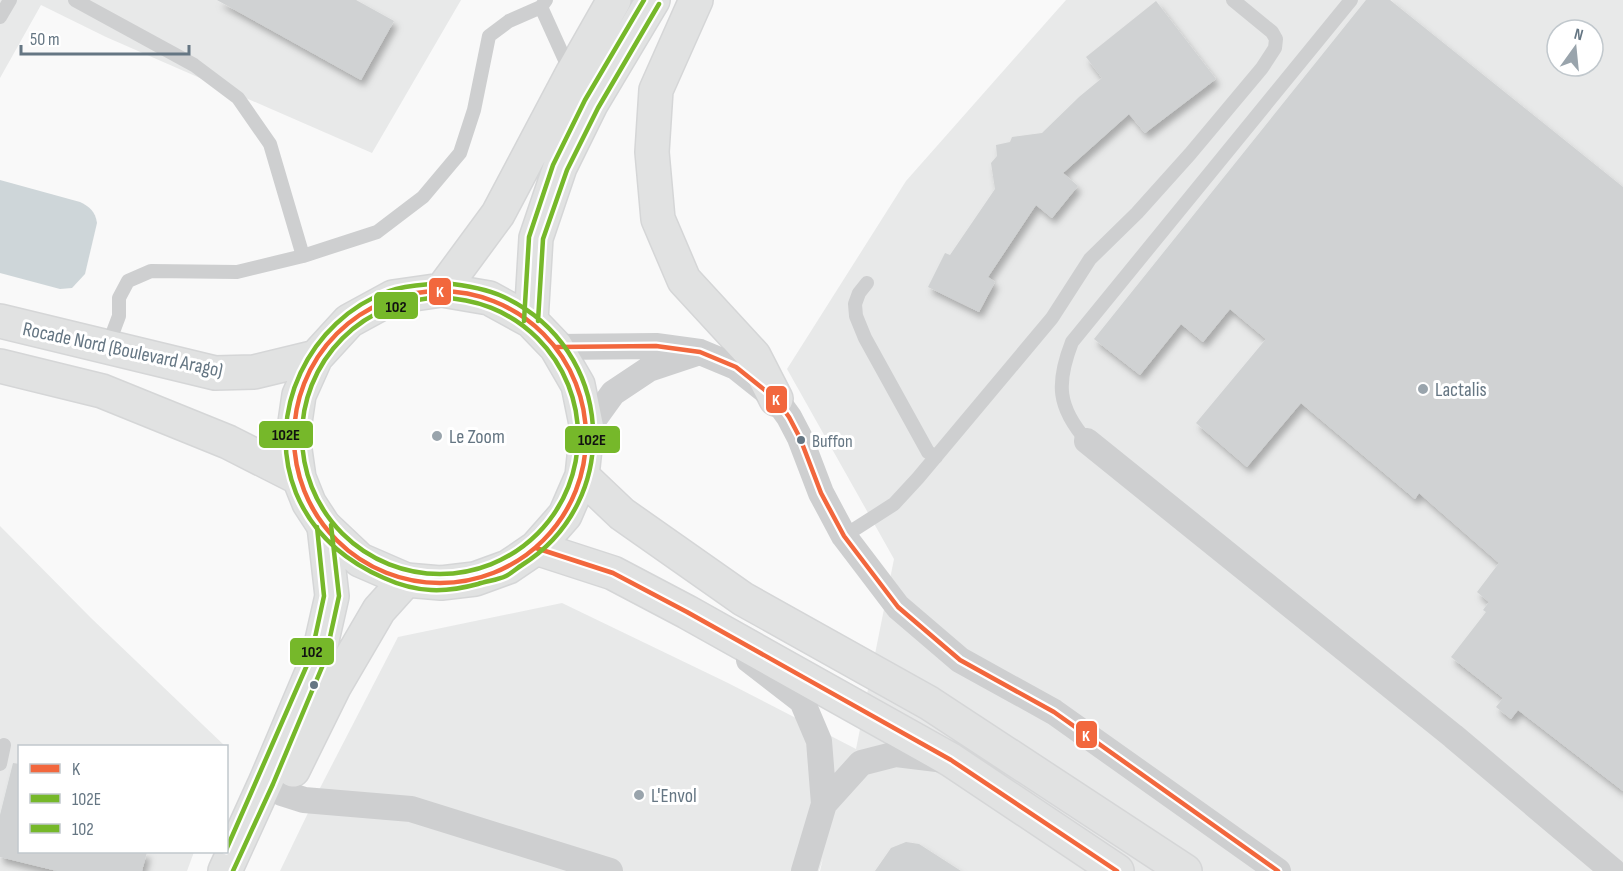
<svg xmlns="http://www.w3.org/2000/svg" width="1623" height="871" font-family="'Sofia Sans Condensed',sans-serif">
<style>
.built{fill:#e8e9e9;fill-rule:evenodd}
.water{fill:#ced6d9}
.building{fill:#d0d2d3;filter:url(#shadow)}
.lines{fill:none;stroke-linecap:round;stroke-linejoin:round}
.secondary-casing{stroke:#d5d6d7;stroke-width:36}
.primary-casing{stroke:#d5d6d7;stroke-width:36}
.lane{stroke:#cecfd0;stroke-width:14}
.street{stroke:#cecfd0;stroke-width:26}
.secondary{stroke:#e1e2e2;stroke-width:33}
.primary{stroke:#e1e2e2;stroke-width:33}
.bus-1-casing{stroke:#fff;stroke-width:9}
.bus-2-casing{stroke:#fff;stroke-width:9}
.bus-3-casing{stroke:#fff;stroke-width:9}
.bus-1{stroke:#f2673d;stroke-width:4.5}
.bus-2{stroke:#76b82a;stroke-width:4.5}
.bus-3{stroke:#76b82a;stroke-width:4.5}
.poi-dot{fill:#99a4ac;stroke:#fff;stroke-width:2}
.bus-dot{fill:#657683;stroke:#fff;stroke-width:2}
.labels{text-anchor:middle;stroke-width:6;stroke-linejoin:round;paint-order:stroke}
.bus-label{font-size:18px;fill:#657683;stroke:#fff;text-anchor:start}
.street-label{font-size:20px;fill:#657683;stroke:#fff}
.poi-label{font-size:20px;fill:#657683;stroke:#fff;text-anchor:start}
.line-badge{stroke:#fff;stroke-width:2}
.badge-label{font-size:16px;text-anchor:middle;font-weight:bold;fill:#fff}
.pale-badge-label{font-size:16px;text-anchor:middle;font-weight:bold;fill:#111}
</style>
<defs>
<filter id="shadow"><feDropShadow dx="3.5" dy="6" stdDeviation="3" flood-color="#0004"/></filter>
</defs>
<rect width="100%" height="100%" fill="#f9f9f9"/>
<path class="built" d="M0,0H461L372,153L106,37L41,5L0,78Z
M1066,0H1623V871H820L823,858L819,871H280L320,788L398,637L562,603L728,683L856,749L894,559L787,369L906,181ZM1557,30H1593V66H1557Z
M0,526L91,618L225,746H20V852H194L187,871H0Z"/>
<path class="water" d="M0,180L80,202C90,207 95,211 97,223L85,274L72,288L60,289L0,273Z"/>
<path class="building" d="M217,0H356L394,21L361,80Z
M1366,0H1390L1623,187V791L1518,710L1511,719L1496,707L1503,698L1451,657L1486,612L1483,610L1489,602L1477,592L1499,563L1419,493L1415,499L1301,403L1247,467L1196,423L1266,339L1230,309L1203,342L1181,324L1140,375L1094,339Z
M1156,1L1216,79L1145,133L1129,114L1063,173L1078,186L1052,218L1036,205L988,277L995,282L979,312L928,287L945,253L950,255L995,189L991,163L997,156L996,145L1010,142L1012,137L1042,133L1079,97L1102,78L1086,57Z
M13,763L20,764V852H147L142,871H57L0,857V815Z
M906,842L919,844L961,871H875L891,848Z"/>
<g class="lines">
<defs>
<path id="secondary" d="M293,770L334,687L379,610L406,580
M225,871L266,781L318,658L332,596L324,526"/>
<path id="primary" d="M696,0L656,90L652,152L658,219L684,280L754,356L776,399
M442,290L489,298L531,321L556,347L578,385L587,429L582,476L565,515L536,548L508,567L475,579L441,583L406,580L360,560L324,526L309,503L299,478L293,436L299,395L316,357L349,321L393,297L442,290L498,214L572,74L614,0
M0,321L215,373L254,372L316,357
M531,321L536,238L560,167L591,104L653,0
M0,366L102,391L228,442L299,478
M582,476L622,514L743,599L929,703L1185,871
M536,548L613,573L687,612L951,760L1117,871"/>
</defs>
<use href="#secondary" class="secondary-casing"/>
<use href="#primary" class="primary-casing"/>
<path class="lane" d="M75,0L194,65L238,98L270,144L303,256
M541,7L570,71
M0,17L10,0
M867,283L859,293L855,304L856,316L865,338L928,452L936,457
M107,348L119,316V298L128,281L151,271L237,272L303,256L377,232L423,197L460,153L474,110L489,36L509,21L541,7L546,0
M1087,441C1057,407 1056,383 1072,342L1351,0
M844,536L894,504L918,478L1052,318L1090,259L1137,213L1190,154L1262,68L1275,48L1276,39L1272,32L1233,0
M0,764L4,745"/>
<path class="street" d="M556,347L656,346L700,352L736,367L776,399L789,417L800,438L821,493L844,536L898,607L960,660L1054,712L1278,871
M587,429L613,393L649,369L694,354
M1087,441L1453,736L1613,871
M749,660L802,701L819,741L824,804L804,871
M282,793L304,800L411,809L610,871
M824,804L861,763L896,754L945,760"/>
<use href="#secondary" class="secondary"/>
<use href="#primary" class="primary"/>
<defs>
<path id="bus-1" d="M294 437a146 146 0 1 1 292 0a146 146 0 1 1-292 0Z
M556,347L656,346L700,352L736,367L776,399L789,417L800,438L821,493L844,536L898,607L960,660L1054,712L1278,871
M536,548L613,573L687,612L951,760L1117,871"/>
<path id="bus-2" d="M441,283C423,285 406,285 389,291C309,320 264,413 296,493C313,534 345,561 384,578C417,593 445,593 478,584C487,581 498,580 506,576C512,573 517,568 522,565C625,500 614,348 504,297C485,288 464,285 443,283
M538,321L543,239L567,170L598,108L659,4
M233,871L273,784L325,660L339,596L331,525"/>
<path id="bus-3" d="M302 436a138 138 0 1 1 276 0a138 138 0 1 1-276 0Z
M524,321L529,237L553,165L585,100L644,0
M226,850L311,656L324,596L317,527"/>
</defs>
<use href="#bus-1" class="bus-1-casing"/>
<use href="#bus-2" class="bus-2-casing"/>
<use href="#bus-3" class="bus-3-casing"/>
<use href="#bus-1" class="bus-1"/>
<use href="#bus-2" class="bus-2"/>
<use href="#bus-3" class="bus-3"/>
</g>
<g class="poi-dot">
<circle cx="1423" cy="389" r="6"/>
<circle cx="437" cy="436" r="6"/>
<circle cx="639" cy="795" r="6"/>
</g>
<g class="bus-dot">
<circle cx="801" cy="440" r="5"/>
<circle cx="314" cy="685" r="5"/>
</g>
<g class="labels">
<g class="bus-label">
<text x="812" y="447">Buffon</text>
</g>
<g class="street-label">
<text transform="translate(123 349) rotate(12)" y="7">Rocade Nord (Boulevard Arago)</text>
</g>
<g class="poi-label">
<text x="1435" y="396">Lactalis</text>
<text x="449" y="443">Le Zoom</text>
<text x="651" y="802">L'Envol</text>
</g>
</g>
<g class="line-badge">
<rect x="428" y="277" width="24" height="29" rx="6" fill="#f2673d"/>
<rect x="373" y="291" width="46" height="29" rx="6" fill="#76b82a"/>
<rect x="765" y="385" width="23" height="29" rx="6" fill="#f2673d"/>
<rect x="258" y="420" width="56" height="29" rx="6" fill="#76b82a"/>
<rect x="564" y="425" width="57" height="29" rx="6" fill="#76b82a"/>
<rect x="289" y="637" width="46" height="29" rx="6" fill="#76b82a"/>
<rect x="1075" y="720" width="23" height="29" rx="6" fill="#f2673d"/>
</g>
<g class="badge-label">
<text x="440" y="297">K</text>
<text x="776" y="405">K</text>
<text x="1086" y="741">K</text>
</g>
<g class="pale-badge-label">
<text x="396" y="312">102</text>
<text x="286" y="440">102E</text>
<text x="592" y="445">102E</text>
<text x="312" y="657">102</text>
</g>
<rect x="18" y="745" width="210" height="108" fill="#ffffff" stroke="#c1c8cd" stroke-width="1.5"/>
<rect x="30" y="764" width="30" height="9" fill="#f2673d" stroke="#c1c8cd" stroke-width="1.5"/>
<text x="72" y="775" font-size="18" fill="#657683">K</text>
<rect x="30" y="794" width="30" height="9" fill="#76b82a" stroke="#c1c8cd" stroke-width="1.5"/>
<text x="72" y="805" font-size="18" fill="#657683">102E</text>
<rect x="30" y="824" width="30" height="9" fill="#76b82a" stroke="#c1c8cd" stroke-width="1.5"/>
<text x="72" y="835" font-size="18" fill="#657683">102</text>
<g transform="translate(1575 48) rotate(15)"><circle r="28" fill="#ffffff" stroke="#c1c8cd" stroke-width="1.5"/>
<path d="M0-4.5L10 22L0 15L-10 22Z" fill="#99a4ac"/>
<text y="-9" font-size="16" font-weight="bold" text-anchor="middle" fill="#657683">N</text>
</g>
<path d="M21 45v9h168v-9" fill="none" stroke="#657683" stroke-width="3"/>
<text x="30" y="45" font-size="18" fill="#657683" stroke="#ffffff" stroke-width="4.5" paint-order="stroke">50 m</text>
</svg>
